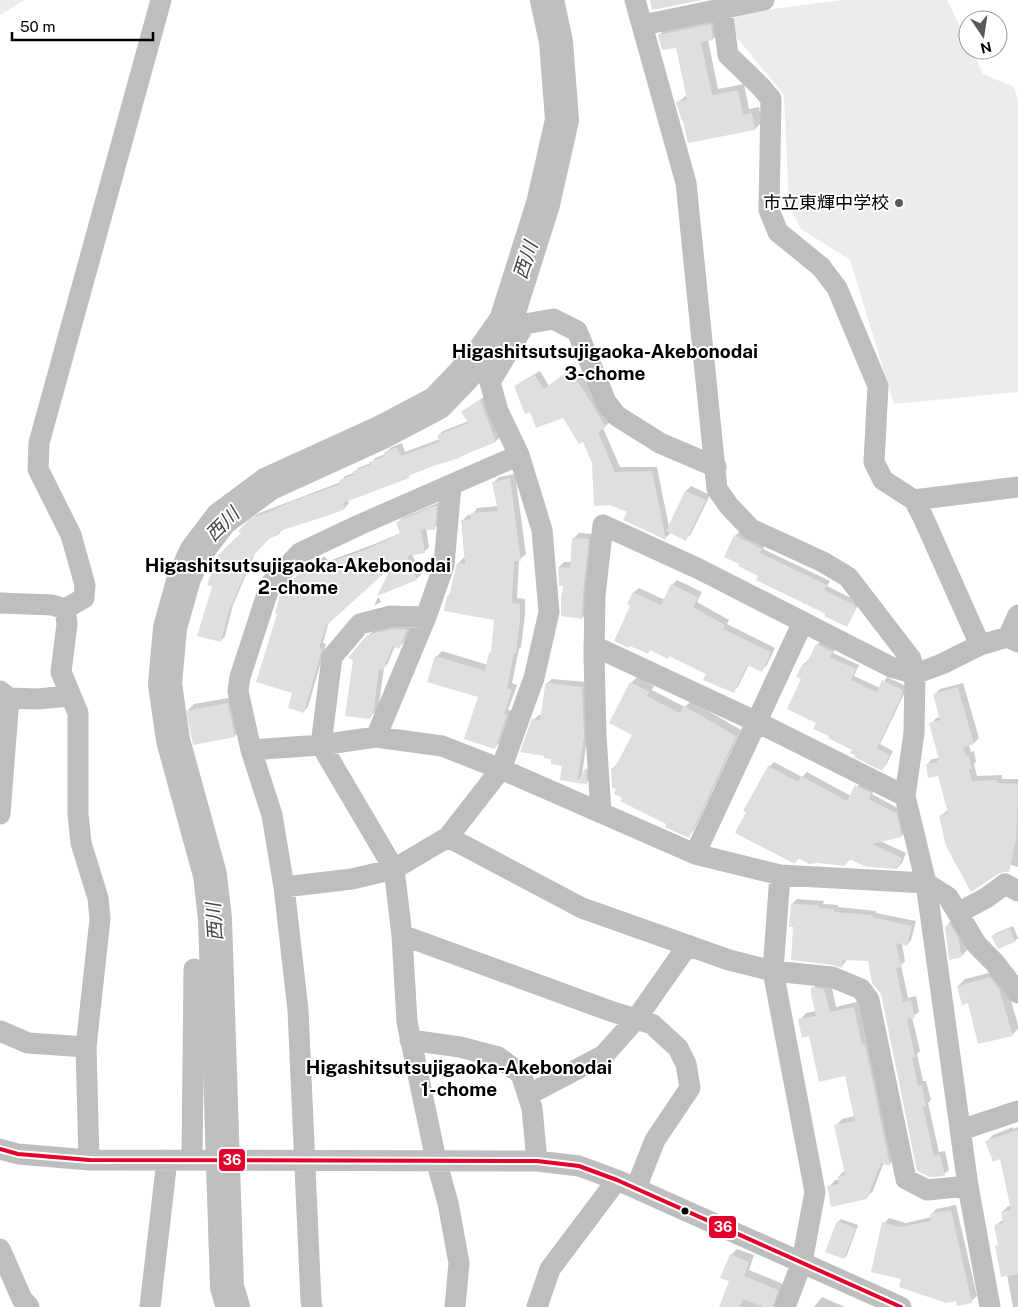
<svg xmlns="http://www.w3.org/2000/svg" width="1018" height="1307" font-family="'Public Sans','Noto Sans JP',sans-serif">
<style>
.green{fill:#ececec}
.shadow{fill:#0003}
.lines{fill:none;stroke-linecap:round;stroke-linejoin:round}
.river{stroke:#bfbfbf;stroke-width:34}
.building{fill:#dfdfdf}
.minor{stroke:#bebebe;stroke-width:21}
.bus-1-casing{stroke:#fff;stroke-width:8}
.bus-1{stroke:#e4002b;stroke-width:4}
.poi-dot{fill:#595959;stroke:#fff;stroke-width:2}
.bus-dot{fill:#000;stroke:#fff;stroke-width:2}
.labels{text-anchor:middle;stroke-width:4;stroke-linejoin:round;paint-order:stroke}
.poi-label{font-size:18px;fill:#000;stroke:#fff;text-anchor:end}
.water-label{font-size:19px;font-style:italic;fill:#444;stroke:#fff}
.neighbourhood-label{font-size:19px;font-weight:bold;fill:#000;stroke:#fff}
.line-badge{stroke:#fff;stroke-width:2}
.badge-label{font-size:14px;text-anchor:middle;font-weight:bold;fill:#fff}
</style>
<rect width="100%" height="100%" fill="#fff"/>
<path class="green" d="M0,0H25L0,15Z
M843,0H947L968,43V50H972L983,74L1014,87L1018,101V392L894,404L850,260L801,229L789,205L784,95L733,33L734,16L756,11Z"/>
<path class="shadow" d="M718,18L720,32L713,39L708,40L718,89L744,84L749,109L759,107L762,122L755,129L689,142L678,102L687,95L677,46L659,35L666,28Z
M574,366L589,386L610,422L603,428L620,467H657L669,527L686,491L691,486L710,495L691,534L686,539L670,532V534L665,538L628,512L593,463L583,440L563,416L530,410L516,387L521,382L540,371L549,386Z
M485,396L500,437L496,441L459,457L436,463L412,473L408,477L348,500L349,503L345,508L315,519L285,528L279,533L268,537L256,551L233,605L225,636L221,641L242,533L240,531L257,514L341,482L345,476L354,473L358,468L371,463L375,458L386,454L390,448L402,443L405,452L440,439L439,435L443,431L469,421L463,412Z
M515,474L526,554L519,560L517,598L525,599V614L521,647L519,649L512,683L517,685L508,710H512L500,742L495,747L480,696L436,657L442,651L488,665L490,653L492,651L495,619L448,596L451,593L458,564L463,558H465L462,521L468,515H472L477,508L499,506L494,482L499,477Z
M440,502L439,524L434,528H426L429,547L424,552L412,554L421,575L416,579L395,561L329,621L323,643L326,644L308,707L304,711L279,613L282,592L305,568L309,572L324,556L329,561L372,545L401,533L398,523L402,518Z
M739,532L765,545L763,549L830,581L827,586L857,601L859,603L850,621L846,625L760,575L735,536Z
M579,533L594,534L587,613L582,618L564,585L559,567L564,562H571L574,538Z
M677,580L702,592L697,602L729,620L727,624L775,648L767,665L762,670L749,664L738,687L733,691L707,673L670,655L651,649L648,653L632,606L634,592L639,588L665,600L672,585Z
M379,597L381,602L374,606L377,599Z
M399,624L412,625L404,642L399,647L395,646L388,663L384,668L379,704L375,712L369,718L354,660L368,636L374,630Z
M821,641L836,648L833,653L859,665L854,676L880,688L887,677L906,686V690L880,744L893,751L886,765L882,769L854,749L831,736L818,722L803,678L804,664L808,660L809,661L817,645Z
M637,677L654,686L652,690L685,707L691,701L741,730L694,830L689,836L624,798L612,769L618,763L633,735L631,683Z
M552,679L587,682L588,730L582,776L592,763L593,776L586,783L581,777L576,782L564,765L553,758L533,720L539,715H542L546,684Z
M963,683L979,738L974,743L969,745L971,752L974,751L976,762L974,764L977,776L1002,775V779H1018V867L1001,862L940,816L948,810L939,775L927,765L932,759L940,758L931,724L936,718L941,717L935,694L940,689Z
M234,697L241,729L235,736L187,711L194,704Z
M774,762L802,777L807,772L851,796L861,781L875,788L872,794L901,810L906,832L902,836L880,841L906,853L902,863L897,868L851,858L845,865L799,858L795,862L769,767Z
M797,899L824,901L823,904L838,905V907L876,911V913L916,921L911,940L907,945L902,944L905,961L901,965L908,998L916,996L919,1012L912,1017L920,1051L917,1054L923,1081H926L931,1100L928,1103L939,1152L945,1151L949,1170L944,1174L930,1176L882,994L869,960L847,959L846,961L842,966L794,926L792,904Z
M953,919L968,949L962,956L946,926Z
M1013,926L1018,938L1015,941L993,936L996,933Z
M997,971L1006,982L1018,1025V1029L1012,1035L969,1002L958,986L965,979Z
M819,982L831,983L836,1007L860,1001L896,1158L890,1164L884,1162L873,1191L866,1198L829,1187L835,1180H839L838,1177L845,1170L836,1126L842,1119L855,1116L846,1075L810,1035L800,1020L806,1013L816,1011L813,988Z
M1013,1127V1129L1018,1127V1146L987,1141L993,1135Z
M1018,1159V1307H1013L1007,1275L997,1246L999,1244L996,1225L1004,1219L1002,1212L1008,1206H1011Z
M956,1205L977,1296L971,1301L957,1300L884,1223L889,1218L906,1223L932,1217L931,1215L936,1209Z
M841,1219L858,1225L847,1255L844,1258L838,1222Z
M737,1249L754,1255L749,1270L783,1284L776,1307H720L731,1280V1255Z
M822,1297L845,1307H814Z"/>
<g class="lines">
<path class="river" d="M233,1307L227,1287L215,919L210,875L173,740L165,684L170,628L184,578L196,552L221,519L268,484L382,432L437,403L480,358L506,321L543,204L562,120L556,42L547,0"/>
</g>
<path class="building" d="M650,0H702L652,10Z
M711,24L713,40L701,42L712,95L738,90L743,115L752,113L755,130L688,143L683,121H682L676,102L687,100L676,48L662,50L658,35Z
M569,370L584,391L606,427L598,432L615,472L652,471L666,540L623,520L627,512L610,505L594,506L592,463L583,442L579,444L563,418L536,428L530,412L525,414L514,386L535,375L544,389Z
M480,399L496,442L459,457L460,458L436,465L408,476L409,478L343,503L345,509L330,515L279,531L280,534L269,539L252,557L229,611L221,642L197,636L212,587L207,585L219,554L241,533L238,531L251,518L277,509V508L290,502L341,484L339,480L354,475L352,472L370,465L369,462L385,456L384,452L397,447L401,456L439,442L437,435L469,423L461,412Z
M510,478L521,561H514L512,603L520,604V621L516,653H514L507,688L512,690L504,715H507L495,749L464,739L478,697L427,682L435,656L485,671L489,652L491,653L494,620L444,611L447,596H449L457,563L465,564L461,520L471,519V513L498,511L492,482Z
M685,491L706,500L686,541L666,531Z
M434,506H437L435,530L421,529L425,553L407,556L417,580L377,596L392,566L326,626L319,648L322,649L304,713L288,708L292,693L256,682L277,614L275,613L281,592L300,572L304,576L318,560L324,564L367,549L400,534L396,522Z
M734,535L762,549L760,553L827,585L824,590L853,604L856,608L847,627L824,616L826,614L756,580L758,576L738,566L739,564L724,557Z
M572,538L589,539L583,594L582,619L561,616V600L563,586H559L558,567L570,568Z
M671,584L698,597L693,607L725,625L723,629L771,652L762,672L747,665L734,693L703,680L706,674L669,656L668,659L650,650L648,654L630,646L629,648L614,641L630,606L627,604L633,592L661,605Z
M392,629L407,630L399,649L393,646L383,670L379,669L374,710L370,719L345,716L353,660L348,658L367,635Z
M816,644L833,652L830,657L856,669L851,680L877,692L882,680L902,690V695L877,748L890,755L882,771L854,757L855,755L850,753L852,750L828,738L829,736L813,729L816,723L787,709L801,679L796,677L803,663L806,665Z
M630,682L649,692L647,696L680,713L684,706L736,736L689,838L665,827L666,824L620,801L622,798L614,794L616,789L612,788L611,768L614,769L632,735L609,723Z
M550,683L582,687L584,737L577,783L560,780L562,766L551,764V759L544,758V756L520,752L532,719L540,720L545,686V684Z
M958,687L974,744L963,748L966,756H969L972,769H969L972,781L997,780V783L1018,784L1016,843H1015L1009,872H1004L998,874L971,892L946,846L939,816L948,813L938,776L928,778L926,764L937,762V760H939L929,723L940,720L933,694Z
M228,703L235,737L193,745L186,711Z
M768,766L798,782L801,776L847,801L855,785L871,793L869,799L897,814L902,837L872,844L902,858L897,869L867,867L849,859L845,866L818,863L809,864L798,858L795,863H793L735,833L746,812L743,811Z
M586,767L587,784L577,783Z
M791,904L819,905V908L834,909V912L872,915V917L912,926L907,946L896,943L901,967L896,968L903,1002L911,1000L915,1018L907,1019L915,1057L912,1058L918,1086L922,1085L926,1107H923L934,1156L940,1155L945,1176L930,1177L917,1171L881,994L872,983L868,961L842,960V968L833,965L791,960L793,927H789Z
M950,924L958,937L962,957L949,960L945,926Z
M1010,928L1015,942L998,949L991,936Z
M990,977L999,989L1013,1036L978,1044L968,1003L962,1005L957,986Z
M811,987L824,989L830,1012L854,1007L862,1045L865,1044L890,1166L881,1163L867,1199L831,1207L827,1186L839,1184L837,1177L845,1175L834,1125L855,1121L845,1076L819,1082L809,1036L802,1038L798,1019L816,1016L811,994Z
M1018,1130V1274L1001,1277L995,1246L998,1245L994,1225L1003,1223L1001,1212L1011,1210L1000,1159L993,1162L985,1141Z
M951,1210L972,1303L957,1306L956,1301L946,1303L899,1287L901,1279L871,1272L882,1222L900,1227L931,1221L930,1214Z
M837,1221L856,1228L844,1259L825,1252Z
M730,1254L749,1262L744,1276L778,1290L773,1307H764L743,1299L740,1307H719L729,1281L720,1278Z"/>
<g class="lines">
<path class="minor" d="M635,0L686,183L717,489L729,506L751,529L823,562L848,577L911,659L915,674L914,733L905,796L926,883L968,1186L990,1307
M722,9L728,55L761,87L771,99L769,210L778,232L821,267L837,288L878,386L874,462L883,480L914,500L923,517L980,645
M643,25L764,0
M914,500L1018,487
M0,603L52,605L65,609L67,624L61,672L78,713V814L81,843L98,898L100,919L86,1047L89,1160
M65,609L84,598L85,585L71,535L38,469L39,443L161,0
M1008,637L1018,615
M594,646L757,722L905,796
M0,691L9,698L37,699L70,696
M376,737L426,617L444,565L451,486
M251,750L321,745L376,737L442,746L501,769L695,854L780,875L926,883L948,897L977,945L994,962L1018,993
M601,813L596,735L594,654L595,595L603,525L699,569L891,667L915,674L942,664L980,645L1008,637L1018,642
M0,814L9,698
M448,837L582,908L729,960L773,971L832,977L861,989L869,1000L906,1179L927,1190L968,1186
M695,854L803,622
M780,875L773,971L815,1192L802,1262L785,1307
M284,887L352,879L394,869L321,745L332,657L360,624L391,616L426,617
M958,913L986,898L1005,884L1018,891
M402,935L613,1012L652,1024L678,1048L686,1064L690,1088L655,1140L636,1188
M0,1031L28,1043L86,1047
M410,1040L460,1047L498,1057L521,1074L532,1108L537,1161
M528,1095L604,1055L636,1019L688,945
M961,1130L1018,1111
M0,1149L18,1154L89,1160L537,1161L579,1166L617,1180L901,1307
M192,1160L194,969
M0,1249L22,1299L29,1307
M150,1307L167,1160
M312,1307L311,1302L298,1010L284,887L272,815L251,750L238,691L240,677L270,585L300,553L359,525L519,455
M455,1307L459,1263L448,1203L436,1160L407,1022L402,935L394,869L448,837L501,769L534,678L549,612L542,530L519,455L498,411L490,382L525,324L553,319L577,331L606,402L617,416L660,443L716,467
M537,1307L550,1269L617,1180"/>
<defs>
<path id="bus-1" d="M0,1149L18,1154L89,1160L537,1161L579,1166L617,1180L901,1307"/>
</defs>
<use href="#bus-1" class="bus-1-casing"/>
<use href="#bus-1" class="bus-1"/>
</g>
<circle class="poi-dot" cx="899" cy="203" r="5"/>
<circle class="bus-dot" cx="685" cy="1211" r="4.5"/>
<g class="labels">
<g class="poi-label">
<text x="889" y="209">市立東輝中学校</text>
</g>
<g class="water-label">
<text transform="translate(525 260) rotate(-72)" y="7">西川</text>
<text transform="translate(222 524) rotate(-45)" y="7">西川</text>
<text transform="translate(214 922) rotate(-94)" y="7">西川</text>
</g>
<g class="neighbourhood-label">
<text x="605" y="358">Higashitsutsujigaoka-Akebonodai<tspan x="605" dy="22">3-chome</tspan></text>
<text x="298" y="572">Higashitsutsujigaoka-Akebonodai<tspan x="298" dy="22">2-chome</tspan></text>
<text x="459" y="1074">Higashitsutsujigaoka-Akebonodai<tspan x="459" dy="22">1-chome</tspan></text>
</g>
</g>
<g class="line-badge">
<rect x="218" y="1148" width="28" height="24" rx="5" fill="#e4002b"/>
<rect x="708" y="1215" width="29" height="24" rx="5" fill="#e4002b"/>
</g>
<g class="badge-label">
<text x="232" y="1165">36</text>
<text x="723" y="1232">36</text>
</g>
<g transform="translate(983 35) rotate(167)"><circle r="24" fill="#ffffff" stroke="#999999"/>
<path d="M0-4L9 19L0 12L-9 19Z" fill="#595959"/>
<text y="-8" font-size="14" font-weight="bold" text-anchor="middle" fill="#000000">N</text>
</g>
<path d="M12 32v8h141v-8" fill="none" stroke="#000000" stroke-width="2.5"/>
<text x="20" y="32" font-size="15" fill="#000000" stroke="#ffffff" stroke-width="4" paint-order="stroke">50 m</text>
</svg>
